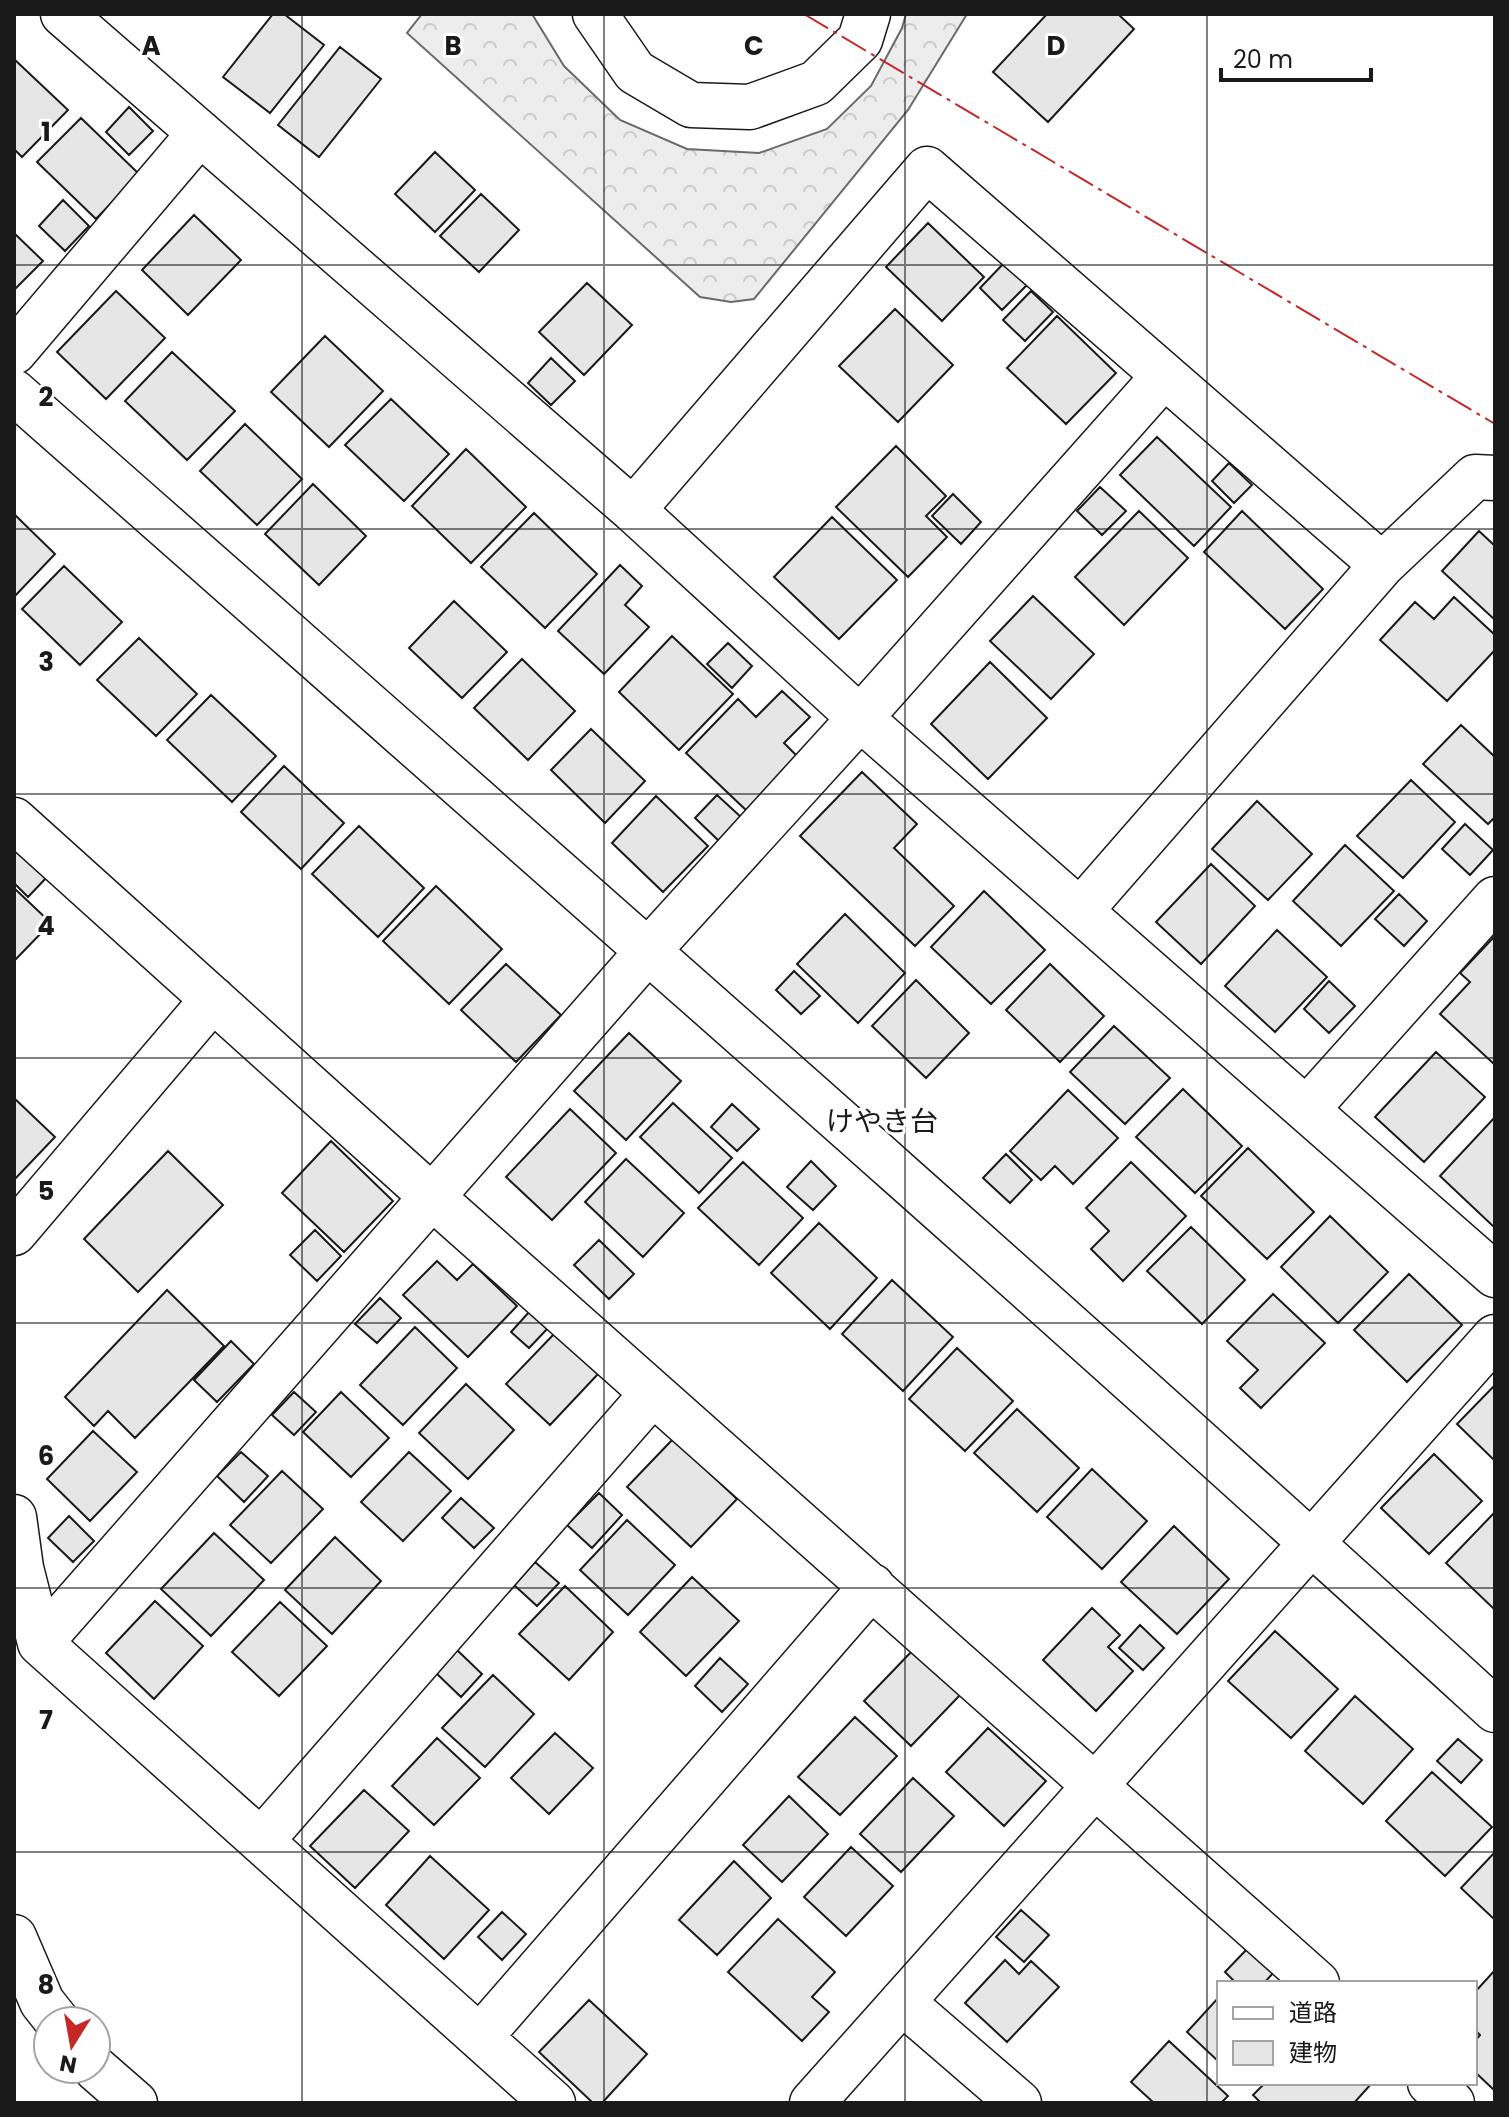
<svg xmlns="http://www.w3.org/2000/svg" width="1509" height="2117" font-family="Poppins,'Noto Sans JP',sans-serif">
<style>
.forest{fill:url(#forest-crowns);stroke:#6a6a6a;stroke-width:2}
.building{fill:#e6e6e6;stroke:#1a1a1a;stroke-width:2}
.lines{fill:none;stroke-linecap:round;stroke-linejoin:round}
.minor-casing{stroke:#1a1a1a;stroke-width:47}
.minor{stroke:#fff;stroke-width:44}
.power{stroke:#c62828;stroke-width:2;stroke-dasharray:28 6 4 6;stroke-linecap:butt}
.grid{fill:none;stroke:#1a1a1a;stroke-width:2;stroke-opacity:0.55}
.labels{text-anchor:middle;stroke-width:6;stroke-linejoin:round;paint-order:stroke}
.quarter-label{font-size:28px;fill:#1a1a1a;stroke:#fff}
.grid-label{font-size:26px;text-anchor:middle;font-weight:bold;fill:#1a1a1a;stroke:#fff;stroke-width:6;stroke-linejoin:round;paint-order:stroke}
</style>
<defs>
<pattern id="forest-crowns" width="20" height="18" patternUnits="userSpaceOnUse" patternTransform="scale(2)"><rect width="20" height="18" fill="#ededed"/><path d="M2 6a3 3 0 1 1 6 0M12 15a3 3 0 1 1 6 0" fill="none" stroke="#cbcbcb"/></pattern>
</defs>
<rect width="100%" height="100%" fill="#fff"/>
<path class="forest" d="M422,14H532L564,66L620,120L687,149L759,153L827,129L871,86L902,28L906,14H967L908,110L754,299L731,302L700,297L407,33Z"/>
<path class="building" d="M273,14H284L324,45L270,113L223,77Z
M1047,14H1118L1134,29L1048,122L993,72Z
M340,47L381,79L319,157L278,125Z
M14,59L68,110L22,157L14,149Z
M129,107L153,131L129,155L106,132Z
M81,118L139,174L96,219L37,162Z
M435,152L475,190L435,232L395,194Z
M481,194L519,230L479,272L440,236Z
M63,200L89,226L65,251L39,226Z
M194,215L241,260L188,315L142,270Z
M928,223L984,277L942,321L886,267Z
M14,233L43,261L14,290Z
M1005,262L1028,284L1002,310L980,288Z
M587,283L632,325L584,375L539,332Z
M116,291L165,338L106,399L57,352Z
M1031,291L1053,312L1025,341L1003,320Z
M895,309L953,365L898,422L839,366Z
M1057,316L1116,373L1066,424L1007,368Z
M325,336L383,391L329,447L271,392Z
M172,352L235,411L187,460L125,401Z
M551,358L575,381L551,405L528,383Z
M391,399L449,454L404,501L345,445Z
M245,424L302,479L257,525L200,471Z
M1157,437L1231,507L1194,546L1120,475Z
M896,446L946,496L926,516L947,537L908,577L836,507Z
M466,449L526,507L471,563L412,506Z
M1229,463L1252,485L1234,503L1212,481Z
M313,484L366,536L319,585L265,534Z
M1100,487L1126,511L1102,535L1077,511Z
M953,494L981,522L961,544L932,516Z
M1139,511L1188,558L1124,625L1075,577Z
M1242,511L1323,589L1285,629L1204,552Z
M534,513L597,574L545,628L481,567Z
M14,514L55,554L14,597Z
M832,517L897,580L839,639L774,577Z
M1479,531L1495,546V620L1442,571Z
M620,565L642,586L625,605L649,627L604,674L558,631Z
M64,566L122,622L80,665L22,609Z
M1033,596L1094,654L1051,699L990,641Z
M1454,597L1495,635V650L1447,701L1380,640L1415,602L1434,619Z
M454,601L507,652L462,698L409,648Z
M672,636L733,694L679,750L619,692Z
M139,638L197,694L156,736L97,680Z
M728,643L752,666L732,688L707,664Z
M522,659L575,711L528,760L474,708Z
M990,662L1047,718L988,779L931,724Z
M782,691L810,717L784,743L800,759L748,812L686,753L738,699L756,717Z
M211,695L276,756L232,802L167,740Z
M1461,725L1495,757V817L1488,824L1423,764Z
M591,729L645,781L605,823L551,770Z
M284,766L344,823L301,869L241,812Z
M862,772L917,824L894,848L954,906L915,946L800,836Z
M1411,780L1455,822L1403,878L1357,836Z
M717,795L742,818L719,841L695,818Z
M656,796L708,846L663,892L612,843Z
M1257,801L1312,854L1268,900L1212,849Z
M1465,824L1493,850L1470,875L1442,849Z
M359,826L424,888L378,937L312,874Z
M14,843L48,876L28,897L14,883Z
M1345,845L1394,891L1341,946L1293,901Z
M1211,864L1255,906L1201,964L1156,922Z
M436,886L502,949L449,1004L383,941Z
M14,888L51,923L14,961Z
M984,891L1045,950L991,1004L931,947Z
M1399,894L1427,921L1404,946L1375,919Z
M845,914L905,973L858,1023L797,964Z
M1277,930L1327,977L1275,1032L1225,986Z
M1494,937L1495,938V1065L1440,1014L1470,982L1460,973Z
M506,964L561,1015L516,1062L461,1010Z
M1050,964L1104,1016L1060,1062L1006,1010Z
M794,971L820,996L801,1014L776,990Z
M916,980L969,1033L926,1078L872,1026Z
M1329,981L1355,1006L1329,1033L1304,1009Z
M1114,1026L1170,1078L1125,1124L1070,1072Z
M629,1033L681,1081L626,1140L574,1091Z
M1436,1052L1485,1097L1424,1162L1375,1117Z
M1183,1089L1242,1146L1195,1193L1136,1137Z
M1068,1090L1118,1138L1073,1184L1055,1166L1041,1180L1010,1151Z
M14,1098L55,1137L14,1180Z
M673,1103L732,1158L699,1193L640,1137Z
M732,1104L759,1129L737,1151L711,1127Z
M570,1109L616,1153L552,1220L506,1177Z
M1495,1117V1228L1440,1176Z
M331,1141L393,1201L344,1252L282,1193Z
M1248,1148L1314,1212L1267,1259L1201,1196Z
M168,1151L223,1205L138,1292L84,1239Z
M1006,1154L1032,1180L1010,1203L983,1178Z
M626,1159L684,1213L643,1257L585,1202Z
M811,1161L836,1186L813,1210L787,1187Z
M743,1162L803,1218L759,1265L698,1208Z
M1131,1162L1186,1216L1123,1281L1091,1249L1109,1231L1086,1208Z
M1330,1216L1388,1272L1338,1323L1281,1267Z
M819,1223L877,1278L830,1329L771,1273Z
M1191,1227L1245,1280L1202,1324L1147,1271Z
M315,1230L341,1256L317,1281L290,1255Z
M599,1240L634,1274L609,1299L574,1265Z
M437,1261L457,1280L473,1264L517,1306L468,1357L403,1295Z
M1409,1274L1462,1325L1407,1382L1354,1330Z
M892,1280L953,1337L903,1391L842,1334Z
M167,1290L224,1346L135,1438L108,1411L94,1426L65,1397Z
M1273,1294L1325,1343L1261,1408L1240,1388L1258,1370L1227,1341Z
M380,1298L401,1318L377,1343L355,1324Z
M530,1311L549,1327L529,1348L511,1332Z
M415,1327L457,1368L403,1425L360,1385Z
M555,1333L598,1374L550,1425L506,1384Z
M231,1341L254,1364L217,1402L194,1380Z
M957,1348L1013,1401L965,1451L909,1399Z
M466,1384L514,1430L468,1479L419,1433Z
M1495,1385V1461L1457,1424Z
M294,1392L316,1412L294,1435L272,1415Z
M341,1392L389,1438L351,1477L303,1432Z
M1017,1409L1079,1468L1037,1512L974,1453Z
M93,1431L137,1472L90,1521L47,1479Z
M673,1439L737,1499L691,1547L627,1487Z
M241,1452L268,1476L244,1502L217,1476Z
M409,1452L451,1491L403,1541L361,1502Z
M1434,1454L1482,1501L1429,1554L1381,1508Z
M1092,1469L1147,1521L1102,1569L1047,1517Z
M282,1471L323,1509L271,1563L230,1525Z
M599,1493L622,1515L592,1548L567,1525Z
M461,1498L494,1528L474,1548L442,1518Z
M1494,1513L1495,1514V1610L1446,1563Z
M69,1516L94,1541L73,1562L48,1538Z
M627,1520L675,1565L628,1615L580,1570Z
M1174,1526L1229,1579L1177,1634L1121,1582Z
M214,1533L264,1580L211,1636L161,1589Z
M335,1537L381,1581L332,1634L285,1590Z
M535,1562L559,1583L537,1606L514,1585Z
M692,1577L739,1621L686,1676L640,1632Z
M565,1586L613,1632L569,1680L519,1634Z
M155,1601L203,1646L154,1699L106,1653Z
M280,1602L327,1646L279,1696L232,1652Z
M1092,1608L1120,1635L1108,1647L1133,1671L1096,1711L1043,1660Z
M1140,1625L1164,1648L1143,1670L1119,1648Z
M1275,1631L1338,1689L1291,1738L1228,1681Z
M456,1649L482,1674L461,1697L435,1672Z
M913,1650L961,1694L911,1746L864,1701Z
M720,1658L748,1684L722,1712L695,1686Z
M493,1675L534,1714L485,1767L442,1728Z
M1355,1696L1413,1749L1363,1804L1305,1751Z
M855,1717L897,1756L840,1815L798,1777Z
M988,1728L1046,1781L1004,1826L946,1772Z
M555,1733L593,1768L549,1814L511,1778Z
M437,1738L480,1778L434,1825L392,1786Z
M1458,1739L1482,1760L1461,1783L1437,1761Z
M1432,1772L1492,1827L1445,1876L1386,1821Z
M913,1778L954,1816L901,1872L860,1834Z
M364,1790L409,1831L355,1888L310,1846Z
M789,1796L828,1834L782,1882L743,1845Z
M851,1847L893,1886L846,1936L804,1897Z
M1495,1852V1920L1461,1888Z
M430,1856L489,1910L444,1959L386,1905Z
M734,1861L771,1898L717,1955L679,1920Z
M1021,1910L1049,1935L1024,1962L996,1937Z
M502,1912L526,1934L502,1960L478,1937Z
M778,1919L835,1972L812,1997L829,2012L802,2041L728,1972Z
M1248,1948L1274,1972L1264,1983H1236L1225,1972Z
M1005,1960L1019,1974L1031,1961L1059,1987L1007,2042L965,2003Z
M1495,1970V2091L1475,2072V2041L1480,2035L1475,2030V1992Z
M1219,1997V2062L1187,2032Z
M589,2000L647,2054L602,2103H593L539,2052Z
M1169,2041L1228,2096L1221,2103H1154L1131,2082Z
M1265,2083H1372L1354,2103H1261L1253,2095Z"/>
<g class="lines">
<defs>
<path id="minor" d="M63,14L633,510L860,718L1495,1275
M595,14L635,72L691,105L750,107L816,83L860,40L868,14
M14,352L200,133
M14,392C509,829 1007,1264 1495,1710
M633,510L927,169L1382,565L1475,477L1495,478
M14,820L431,1196L1317,1983
M1080,911L1382,565
M1307,1109L1495,899
M14,1233L213,999
M14,1517L21,1568L40,1643
M261,1841L653,1393
M14,1937L42,2002L57,2021
M902,2002L1019,2103
M480,2037L872,1586
M96,2069L135,2103
M1430,2083L1452,2103
M553,2103L40,1643L648,951L860,718L1163,377
M812,2103L1495,1337"/>
</defs>
<use href="#minor" class="minor-casing"/>
<use href="#minor" class="minor"/>
<path class="power" d="M804,14L1495,424"/>
</g>
<path class="grid" d="M302,14V2103M604,14V2103M905,14V2103M1207,14V2103M14,265H1495M14,529H1495M14,794H1495M14,1058H1495M14,1323H1495M14,1588H1495M14,1852H1495"/>
<g class="labels">
<g class="quarter-label">
<text x="882" y="1131">けやき台</text>
</g>
</g>
<g class="grid-label">
<text x="151" y="55">A</text>
<text x="453" y="55">B</text>
<text x="754" y="55">C</text>
<text x="1056" y="55">D</text>
<text x="46" y="141">1</text>
<text x="46" y="406">2</text>
<text x="46" y="671">3</text>
<text x="46" y="935">4</text>
<text x="46" y="1200">5</text>
<text x="46" y="1465">6</text>
<text x="46" y="1729">7</text>
<text x="46" y="1994">8</text>
</g>
<rect width="1509" height="2117" fill="none" stroke="#1a1a1a" stroke-width="32"/>
<rect x="1217" y="1981" width="260" height="104" fill="#ffffff" stroke="#a3a3a3" stroke-width="2"/>
<rect x="1233" y="2007" width="40" height="12" fill="#ffffff" stroke="#a3a3a3" stroke-width="2"/>
<text x="1289" y="2021" font-size="24" fill="#1a1a1a">道路</text>
<rect x="1233" y="2041" width="40" height="24" fill="#e6e6e6" stroke="#a3a3a3" stroke-width="2"/>
<text x="1289" y="2061" font-size="24" fill="#1a1a1a">建物</text>
<g transform="translate(72 2045) rotate(191)"><circle r="38" fill="#ffffff" stroke="#a3a3a3" stroke-width="2"/>
<path d="M0-6L14 30L0 20L-14 30Z" fill="#c62828"/>
<text y="-12" font-size="22" font-weight="bold" text-anchor="middle" fill="#1a1a1a">N</text>
</g>
<path d="M1221 68v12h150v-12" fill="none" stroke="#1a1a1a" stroke-width="4"/>
<text x="1233" y="68" font-size="24" fill="#1a1a1a" stroke="#ffffff" stroke-width="6" paint-order="stroke">20 m</text>
</svg>
